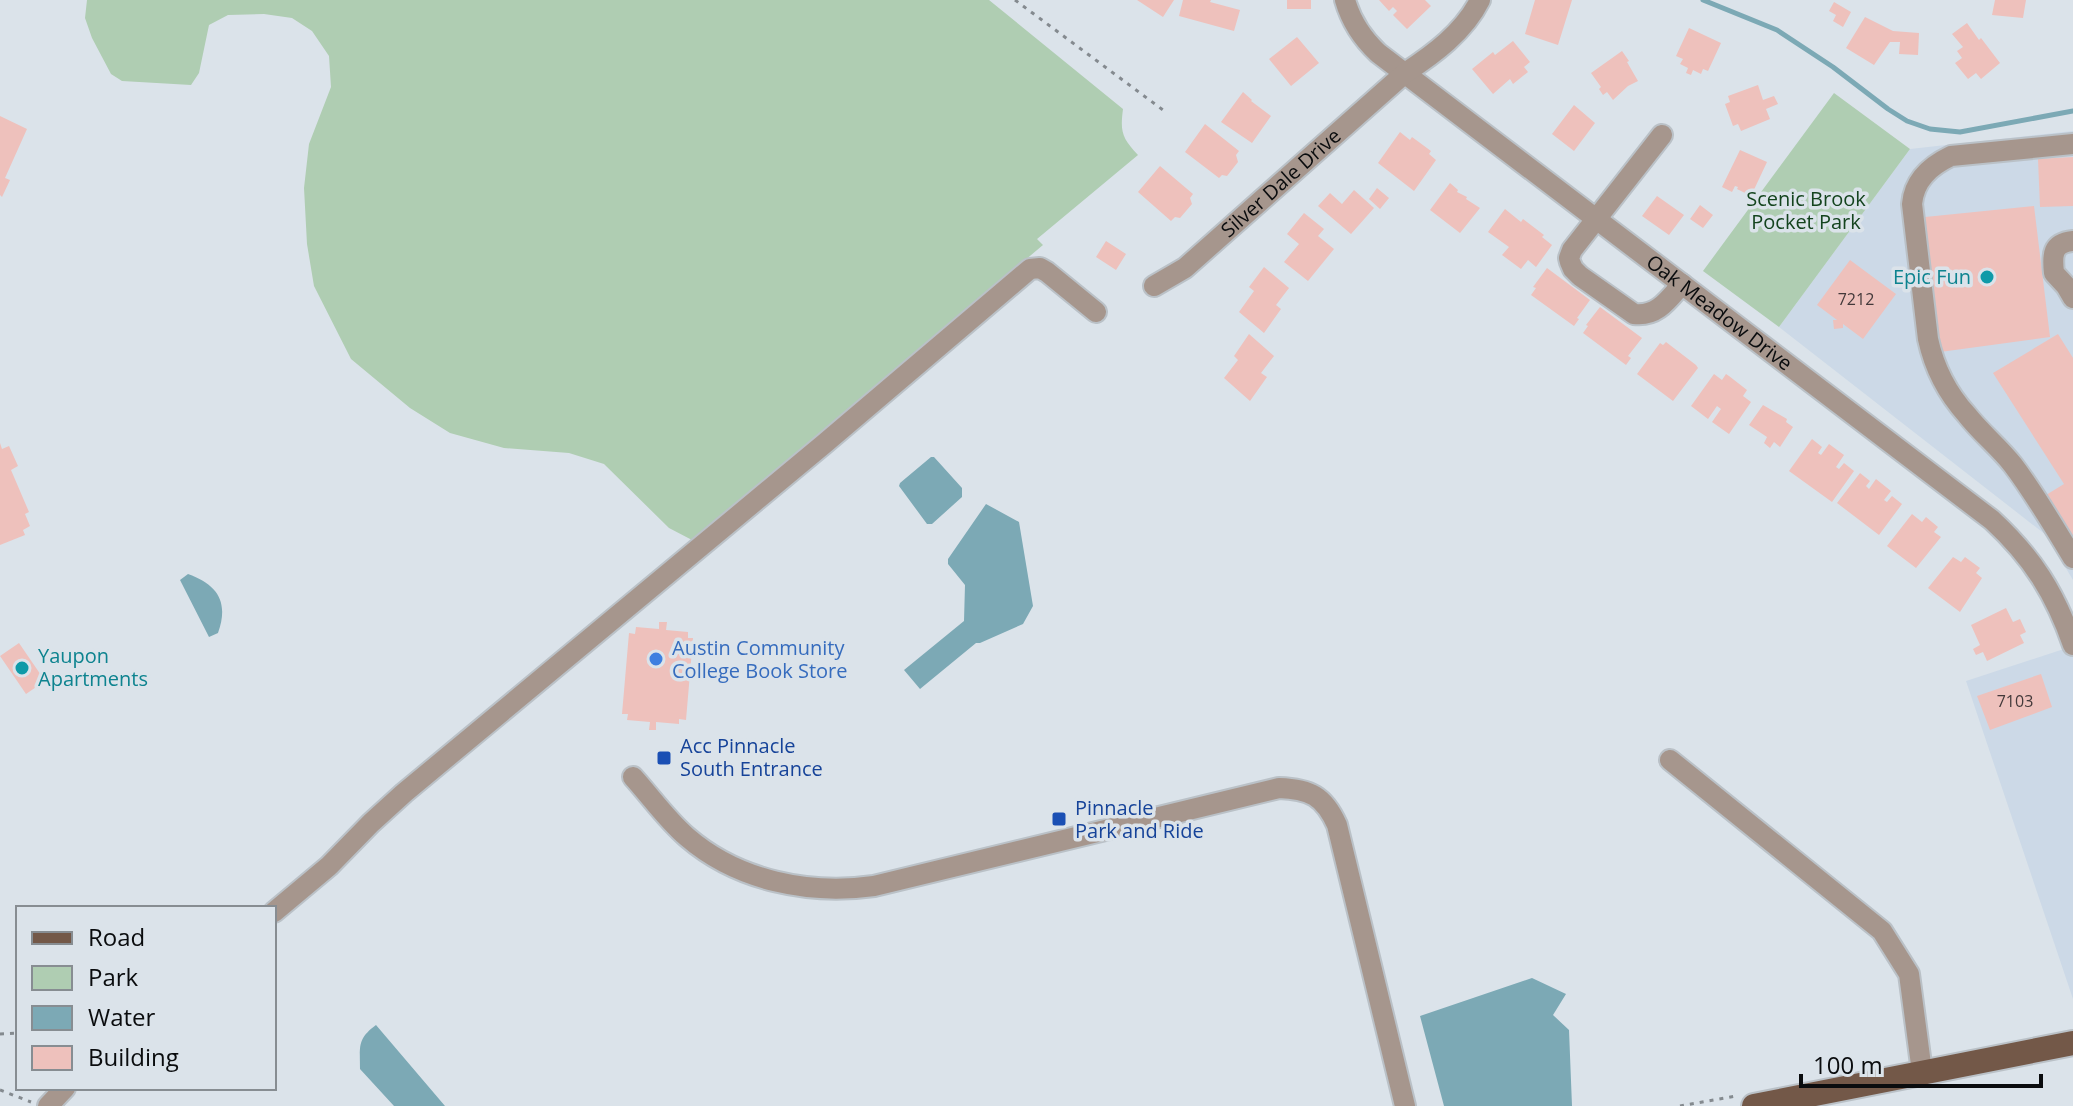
<svg xmlns="http://www.w3.org/2000/svg" width="2073" height="1106" font-family="'Open Sans',sans-serif">
<style>
.built{fill:#ccd9e7}
.green{fill:#afcdb2}
.water{fill:#7ca9b5}
.lines{fill:none;stroke-linecap:round;stroke-linejoin:round}
.stream{stroke:#7ca9b5;stroke-width:5}
.building{fill:#eec1bc}
.minor-casing{stroke:#bac1c7;stroke-width:24}
.major-casing{stroke:#bac1c7;stroke-width:28}
.path{stroke:#848a8f;stroke-width:3;stroke-dasharray:4 6;stroke-linecap:butt}
.minor{stroke:#a6968d;stroke-width:20}
.major{stroke:#735848;stroke-width:24}
.culture-dot{fill:#0f9aa8;stroke:#dbe3ea;stroke-width:3}
.shop-dot{fill:#3f7fe0;stroke:#dbe3ea;stroke-width:3}
.transit-dot{fill:#1a4fb4;stroke:#dbe3ea;stroke-width:3}
.labels{text-anchor:middle;stroke-width:7;stroke-linejoin:round;paint-order:stroke}
.number-label{font-size:16px;fill:#43393a}
.street-label{font-size:20px;fill:#0a0c0e;stroke:#dbe3ea}
.park-label{font-size:20px;fill:#14441e;stroke:#dbe3ea}
.culture-label{font-size:20px;fill:#0d838f;stroke:#dbe3ea;text-anchor:end}
.shop-label{font-size:20px;fill:#366cbe;stroke:#dbe3ea;text-anchor:start}
.transit-label{font-size:20px;fill:#164399;stroke:#dbe3ea;text-anchor:start}
</style>
<rect width="100%" height="100%" fill="#dbe3ea"/>
<path class="built" d="M2073,131V580L2046,535L1779,327L1910,149Z
M2073,646V999L1966,681Z"/>
<path class="green" d="M87,0H989L1123,109C1120,132 1122,138 1138,155L1037,239L1043,245L692,540L669,528L604,464L569,453L504,448L450,433L410,408L351,359L314,286L307,244L304,188L309,144L331,87L329,56L312,31L292,18L264,14L228,15L209,25L199,73L191,85L122,81L111,74L92,38L85,18Z
M1834,93L1910,149L1779,327L1703,271Z"/>
<path class="water" d="M931,457H934L962,488V497L932,524H927L899,486L900,483Z
M986,504L1019,522L1033,606L1023,624L980,643H976L920,689L904,670L964,621L965,585L948,564V559Z
M188,574C218,585 229,602 218,633L209,637L180,580Z
M1532,978L1566,994L1553,1015L1569,1030L1572,1106H1444L1420,1016Z
M376,1025L445,1106H394L360,1069C360,1046 357,1039 376,1025Z"/>
<g class="lines">
<path class="stream" d="M1703,0L1777,30L1833,67L1888,109L1907,121L1930,129L1960,132L2073,111"/>
</g>
<path class="building" d="M1137,0H1174L1163,17Z
M1183,0H1211L1210,2L1240,10L1234,31L1179,16Z
M1287,0H1311V9H1287Z
M1379,0H1425L1431,6L1407,29L1393,15L1397,11L1393,7L1389,11Z
M1535,0H1572L1558,45L1525,34Z
M1995,0H2026L2023,18L1992,15Z
M1834,2L1851,12L1843,27L1833,21L1836,15L1829,11Z
M1865,17L1893,31L1919,33L1918,55L1899,54L1900,42H1890L1874,65L1846,48Z
M1967,23L1979,40L1981,38L2000,63L1981,79L1976,73L1968,79L1955,63L1962,58L1957,51L1963,47L1952,34Z
M1689,28L1721,43L1708,71L1703,69L1701,74L1693,70L1691,75L1686,73L1688,68L1680,64L1683,59L1676,56Z
M1297,37L1319,63L1291,86L1269,59Z
M1513,41L1530,62L1524,67L1528,72L1513,84L1510,79L1493,94L1472,69L1493,52L1495,55Z
M1622,51L1629,61L1627,62L1638,81L1628,86L1613,100L1607,92L1603,95L1599,89L1601,87L1591,73Z
M1758,85L1763,100L1774,96L1778,104L1766,109L1770,119L1741,131L1738,124L1733,126L1725,104L1730,102L1728,96Z
M1243,92L1252,100L1251,101L1271,116L1252,143L1221,122Z
M1574,105L1595,123L1574,151L1552,134Z
M0,116L27,129L5,178L10,180L2,197L0,195Z
M1205,124L1239,151L1236,155L1238,162L1227,176L1222,175L1219,178L1185,152Z
M1400,132L1410,140L1412,137L1431,151L1429,154L1436,160L1414,191L1378,163Z
M1740,150L1767,162L1751,196L1737,189L1738,187L1735,186L1732,192L1722,187Z
M2073,157V206L2040,207L2038,159Z
M1160,166L1193,194L1190,198L1192,204L1180,218L1175,217L1171,221L1138,192Z
M1450,183L1458,190L1457,192L1467,197L1466,199L1480,208L1460,233L1430,210Z
M1377,188L1389,198L1380,209L1369,199Z
M1354,190L1374,208L1351,234L1318,206L1330,193L1342,204Z
M1657,196L1684,215L1669,235L1642,216Z
M1700,205L1713,215L1703,228L1690,219Z
M2034,206L2050,337L1940,352L1925,217Z
M1505,209L1521,222L1523,219L1544,235L1542,237L1552,245L1536,267L1528,260L1521,269L1502,255L1509,247L1488,232Z
M1304,213L1324,229L1318,236L1334,249L1308,281L1284,262L1299,244L1287,234Z
M1106,241L1126,254L1116,270L1096,257Z
M1850,260L1896,294L1863,339L1843,324V328L1834,329L1833,320H1837L1817,305Z
M1264,267L1289,288L1276,305L1281,309L1264,333L1239,312L1254,291L1249,287Z
M1547,268L1590,300L1577,318L1579,319L1574,326L1531,295L1536,288L1533,287Z
M1600,307L1642,338L1628,356L1631,358L1626,365L1583,333L1588,326L1586,325Z
M1249,334L1274,356L1261,373L1267,377L1250,401L1224,378L1238,360L1234,356Z
M2058,334L2073,358V540L2046,495L2064,484L1993,373Z
M1666,342L1696,365L1698,368L1673,401L1637,374L1660,343L1663,345Z
M1714,374L1722,380L1726,374L1729,376L1747,390L1743,396L1751,402L1729,434L1712,422L1721,409L1717,406L1708,419L1691,406Z
M1763,405L1787,419L1786,422L1793,427L1780,447L1774,442L1770,448L1764,443L1767,437L1749,425Z
M1812,439L1822,447L1818,453L1821,455L1829,444L1844,455L1836,467L1839,469L1844,463L1854,471L1832,502L1789,471Z
M0,443L2,449L9,446L18,466L11,470L29,512L25,514L30,526L23,530L25,535L0,545Z
M1860,473L1870,481L1866,486L1869,489L1876,479L1891,491L1884,500L1887,502L1892,496L1902,504L1879,535L1837,503Z
M1912,514L1922,522L1926,517L1938,527L1934,532L1941,537L1916,568L1887,546Z
M1953,557L1961,562L1965,557L1980,568L1976,573L1982,578L1960,612L1928,588Z
M2006,608L2013,622L2020,619L2026,632L2020,635L2024,643L1987,661L1983,652L1976,655L1973,649L1980,645L1971,625Z
M659,622H667L666,630L688,632V638H693L686,720L679,719V724L656,722V730H649L650,722L627,720L628,714H622L629,633L635,634L636,627L659,629Z
M19,643L45,681L26,694L0,656Z
M2041,674L2052,707L1990,730L1977,696Z"/>
<g class="lines">
<defs>
<g id="minor">
<path id="s1" d="M1345,0C1351,21 1362,38 1378,53L1992,520C2032,557 2055,593 2073,645"/>
<path d="M1662,135L1572,250L1569,258L1570,262L1573,269L1580,276L1634,314C1657,317 1668,300 1682,284"/>
<path d="M2073,144L1951,156C1930,166 1914,180 1912,204L1928,339C1934,367 1948,394 1967,415C1981,433 1999,447 2013,465C2035,494 2054,527 2073,558"/>
<path d="M2073,241C2052,243 2052,255 2054,273L2066,286L2073,298"/>
<path id="s2" d="M1154,286L1185,268L1405,73C1434,54 1464,32 1480,0"/>
<path d="M1670,760L1882,931L1909,974L1922,1072"/>
<path d="M633,777C651,797 667,820 687,837C738,881 809,895 874,886L1279,788C1310,789 1324,796 1337,825L1405,1106"/>
<path d="M274,912L329,866L371,823L404,793L824,444L1030,269L1040,268L1047,272L1096,312"/>
<path d="M48,1106L65,1088"/>
</g>
<path id="major" d="M1754,1106L2073,1043"/>
</defs>
<use href="#minor" class="minor-casing"/>
<use href="#major" class="major-casing"/>
<path class="path" d="M1015,0L1163,110
M0,1034L18,1033
M0,1090L31,1102
M1680,1106L1736,1096"/>
<use href="#minor" class="minor"/>
<use href="#major" class="major"/>
</g>
<g class="culture-dot">
<circle cx="1987" cy="277" r="8"/>
<circle cx="22" cy="668" r="8"/>
</g>
<circle class="shop-dot" cx="656" cy="659" r="8"/>
<g class="transit-dot">
<rect x="656" y="750" width="16" height="16" rx="4"/>
<rect x="1051" y="811" width="16" height="16" rx="4"/>
</g>
<g class="labels">
<g class="number-label">
<text x="1856" y="305">7212</text>
<text x="2015" y="707">7103</text>
</g>
<g class="street-label">
<text dy="7" stroke="none"><textPath href="#s2" startOffset="164">Silver Dale Drive</textPath></text>
<text dy="7" stroke="none"><textPath href="#s1" startOffset="492">Oak Meadow Drive</textPath></text>
</g>
<g class="park-label">
<text x="1806" y="206">Scenic Brook<tspan x="1806" dy="23">Pocket Park</tspan></text>
</g>
<g class="culture-label">
<text x="1971" y="284">Epic Fun</text>
<text x="38" y="663" text-anchor="start">Yaupon<tspan x="38" dy="23">Apartments</tspan></text>
</g>
<g class="shop-label">
<text x="672" y="655">Austin Community<tspan x="672" dy="23">College Book Store</tspan></text>
</g>
<g class="transit-label">
<text x="680" y="753">Acc Pinnacle<tspan x="680" dy="23">South Entrance</tspan></text>
<text x="1075" y="815">Pinnacle<tspan x="1075" dy="23">Park and Ride</tspan></text>
</g>
</g>
<rect x="16" y="906" width="260" height="184" fill="#dbe3ea" stroke="#878d92" stroke-width="2"/>
<rect x="32" y="932" width="40" height="12" fill="#735848" stroke="#878d92" stroke-width="2"/>
<text x="88" y="946" font-size="24" fill="#0a0c0e">Road</text>
<rect x="32" y="966" width="40" height="24" fill="#afcdb2" stroke="#878d92" stroke-width="2"/>
<text x="88" y="986" font-size="24" fill="#0a0c0e">Park</text>
<rect x="32" y="1006" width="40" height="24" fill="#7ca9b5" stroke="#878d92" stroke-width="2"/>
<text x="88" y="1026" font-size="24" fill="#0a0c0e">Water</text>
<rect x="32" y="1046" width="40" height="24" fill="#eec1bc" stroke="#878d92" stroke-width="2"/>
<text x="88" y="1066" font-size="24" fill="#0a0c0e">Building</text>
<path d="M1801 1074v12h240v-12" fill="none" stroke="#0a0c0e" stroke-width="4"/>
<text x="1813" y="1074" font-size="24" fill="#0a0c0e" stroke="#dbe3ea" stroke-width="6" paint-order="stroke">100 m</text>
</svg>
